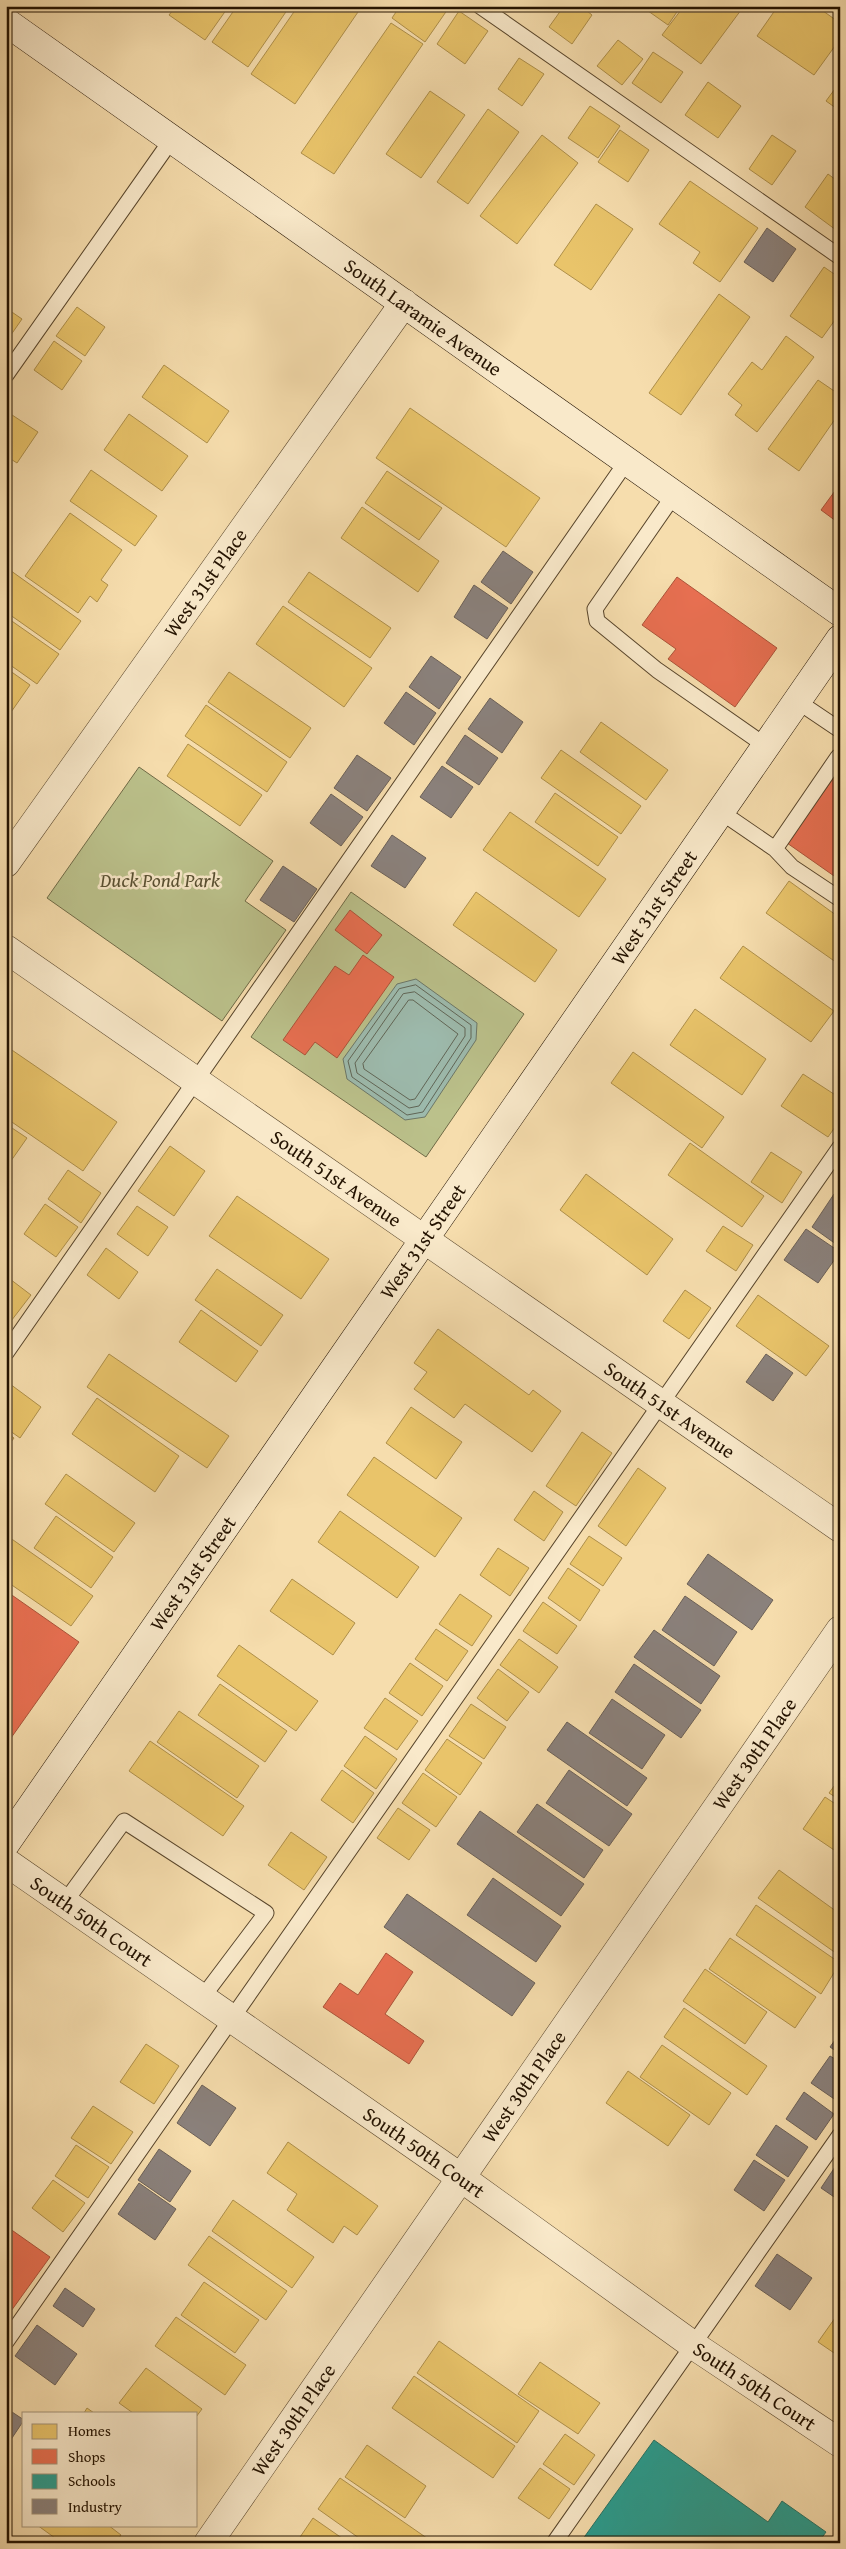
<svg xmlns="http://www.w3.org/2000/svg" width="846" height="2549" font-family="'Gentium Book Plus',serif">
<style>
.green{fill:#bbc18b;stroke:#6f6a46}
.water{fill:#9dbbae;stroke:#6c7768}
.homes{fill:#e9c46a;stroke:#ae8f4a}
.shops{fill:#e76f51;stroke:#ac5339}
.schools{fill:#2a9d8f;stroke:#287364}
.industry{fill:#8a817c;stroke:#6b6057}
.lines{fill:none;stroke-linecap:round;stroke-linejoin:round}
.shore{stroke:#606657;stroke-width:1}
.lane-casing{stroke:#58452b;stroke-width:17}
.street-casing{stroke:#58452b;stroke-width:29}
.secondary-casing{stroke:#231200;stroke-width:29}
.lane{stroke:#f9e9ca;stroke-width:15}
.street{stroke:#f9e9ca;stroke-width:28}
.secondary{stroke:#f9e9ca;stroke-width:28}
.labels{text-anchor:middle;stroke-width:5;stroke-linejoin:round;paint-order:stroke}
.street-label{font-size:20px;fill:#231200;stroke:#f9e9ca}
.park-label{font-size:20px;font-style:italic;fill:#584f31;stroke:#f9e9ca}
</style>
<rect width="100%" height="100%" fill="#f6ddad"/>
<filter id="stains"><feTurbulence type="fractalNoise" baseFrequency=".004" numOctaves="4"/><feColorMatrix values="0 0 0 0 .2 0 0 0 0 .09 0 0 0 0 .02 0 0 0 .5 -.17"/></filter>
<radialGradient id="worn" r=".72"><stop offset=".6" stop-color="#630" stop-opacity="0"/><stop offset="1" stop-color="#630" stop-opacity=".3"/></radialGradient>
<path class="green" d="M139,767L273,861L245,901L286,930L222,1021L47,898Z
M351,892L524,1014L426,1157L251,1037Z"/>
<path class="water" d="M416,979L477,1023L476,1040L425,1117L405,1120L347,1079L343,1059L397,984Z"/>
<path class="homes" d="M176,6H229L205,40L169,15Z
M237,6H290L248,67L212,42Z
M298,6H350L358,12L295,104L251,74Z
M400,6H450L425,42L392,18Z
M564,6H581L592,15L572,44L549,27Z
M641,6H681L668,25Z
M684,6H744L701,64L662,35Z
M778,6H816L840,23V39L814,75L757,36Z
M459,11L488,31L465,64L437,44Z
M391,23L423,44L334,174L301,153Z
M618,40L643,59L622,85L597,66Z
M653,52L683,72L661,103L632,83Z
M519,58L544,74L522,106L498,89Z
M708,82L741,106L718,138L685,115Z
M840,82V111L826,101Z
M430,91L465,115L421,178L386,154Z
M590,106L620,126L598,158L568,138Z
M488,109L519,132L468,204L437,182Z
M620,130L649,150L628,182L598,162Z
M542,135L578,163L517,244L480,216Z
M772,135L796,151L772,185L749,169Z
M828,174L840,183V224L836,230L805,207Z
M690,181L758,228L720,282L693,263L700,252L659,224Z
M596,204L633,229L591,290L554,265Z
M6,264L11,267L6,274Z
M824,267L840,278V313L822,338L790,316Z
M719,294L750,317L681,415L649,393Z
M77,307L105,327L85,356L56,336Z
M6,308L22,319L6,342Z
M786,336L814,357L757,432L735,415L742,405L728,394L752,362L762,370Z
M54,341L82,361L62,390L34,370Z
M164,365L229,411L207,443L142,397Z
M818,380L840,395V412L799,471L768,449Z
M410,408L540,498L506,547L376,458Z
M6,411L38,432L17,463L6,456Z
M129,414L188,456L162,491L104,450Z
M91,470L157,516L135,546L70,501Z
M387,471L442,508L419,540L365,503Z
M362,507L439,561L418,592L341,538Z
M70,513L122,550L101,580L108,585L97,602L90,596L78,613L25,576Z
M7,568L81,621L60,650L6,612Z
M309,572L391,628L370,658L288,602Z
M283,606L372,668L344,707L256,644Z
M6,617L59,654L37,684L6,662Z
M6,668L30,685L9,715L6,713Z
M229,672L311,728L290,758L208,702Z
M206,705L287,762L267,792L185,736Z
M601,722L668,770L646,800L580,752Z
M188,744L262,795L240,826L167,776Z
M561,750L641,806L621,834L541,778Z
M555,793L618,837L598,866L535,822Z
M510,812L606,879L579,917L483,850Z
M789,881L840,918V965L766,913Z
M476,892L557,950L535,982L453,925Z
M743,946L834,1011L811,1042L720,978Z
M695,1009L766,1059L742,1095L670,1045Z
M6,1046L117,1122L83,1171L6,1118Z
M633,1052L724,1117L702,1148L611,1083Z
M803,1074L840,1098V1120L828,1137L781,1106Z
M6,1124L27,1138L6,1168Z
M690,1143L764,1196L742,1227L668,1175Z
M170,1146L205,1171L174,1216L138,1191Z
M771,1152L802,1172L782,1203L751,1182Z
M68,1170L101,1193L81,1223L48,1199Z
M586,1174L673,1239L647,1275L560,1210Z
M237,1196L329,1259L301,1299L209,1236Z
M45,1204L78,1227L56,1257L24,1234Z
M137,1206L168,1227L148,1256L117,1234Z
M723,1226L753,1245L736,1271L706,1251Z
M106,1248L138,1272L119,1299L87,1275Z
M217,1269L283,1315L261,1346L195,1300Z
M6,1276L31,1295L8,1325L6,1324Z
M685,1290L711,1308L689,1339L663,1321Z
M758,1295L829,1346L806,1376L736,1326Z
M201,1310L258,1351L236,1382L179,1342Z
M438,1329L529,1395L533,1390L561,1411L532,1452L465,1404L454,1418L414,1389L427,1372L414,1363Z
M109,1354L229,1436L207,1468L87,1387Z
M10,1384L41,1407L20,1438L6,1428V1389Z
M97,1398L179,1456L155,1492L72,1434Z
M411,1407L462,1442L436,1479L386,1443Z
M6,1432L14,1438L6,1449Z
M582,1432L612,1453L576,1506L546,1486Z
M374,1457L462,1518L435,1557L347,1495Z
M638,1468L666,1488L626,1546L598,1526Z
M66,1474L135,1523L114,1552L45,1504Z
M534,1491L563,1512L544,1541L514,1520Z
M340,1511L419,1567L397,1598L318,1542Z
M56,1516L113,1557L91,1588L34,1548Z
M6,1535L93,1596L71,1626L6,1581Z
M589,1536L622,1558L603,1586L570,1564Z
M498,1548L529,1568L510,1596L480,1575Z
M568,1568L600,1590L580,1621L548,1598Z
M292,1579L355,1623L333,1655L270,1611Z
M460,1594L492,1616L472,1646L439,1624Z
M543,1602L577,1626L557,1654L523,1631Z
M436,1629L468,1651L447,1681L415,1659Z
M519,1639L558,1667L539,1693L500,1665Z
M239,1645L318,1701L296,1731L217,1676Z
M410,1663L443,1686L422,1716L389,1693Z
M498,1669L529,1692L507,1721L477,1698Z
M220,1684L287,1731L265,1762L198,1715Z
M385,1698L418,1721L397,1750L364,1728Z
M471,1704L506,1727L484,1759L449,1736Z
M179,1711L259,1766L237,1798L157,1742Z
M365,1736L397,1759L376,1789L344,1766Z
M447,1739L482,1763L460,1795L425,1770Z
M150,1741L244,1806L223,1836L129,1771Z
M342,1770L374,1793L353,1823L321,1800Z
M423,1773L457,1797L436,1827L402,1803Z
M840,1778V1800L829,1793Z
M825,1797L840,1807V1854L803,1829Z
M398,1808L430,1830L409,1860L377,1838Z
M291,1832L327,1857L304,1890L268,1865Z
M779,1870L840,1914V1956L758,1898Z
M756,1905L840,1963L821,1994L736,1935Z
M730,1938L816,1997L795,2028L709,1969Z
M705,1969L767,2012L745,2044L683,2001Z
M684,2008L767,2066L747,2095L664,2037Z
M146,2044L179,2066L154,2104L120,2082Z
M662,2045L731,2093L709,2125L640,2077Z
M628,2071L690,2115L668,2146L606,2103Z
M93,2106L133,2132L111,2164L71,2138Z
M288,2142L378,2206L357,2235L344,2226L333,2243L287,2210L297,2194L267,2173Z
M76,2145L109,2167L88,2198L55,2176Z
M53,2180L85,2203L63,2232L32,2208Z
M233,2200L314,2257L292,2288L212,2231Z
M209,2236L287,2291L266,2320L188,2265Z
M204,2282L259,2320L235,2353L181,2315Z
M840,2311V2357L818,2342Z
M176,2317L246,2365L225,2395L155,2346Z
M439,2341L539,2411L517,2443L417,2373Z
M540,2362L600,2403L578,2434L518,2394Z
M146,2368L202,2409L196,2417V2413H133L119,2403Z
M414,2376L515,2446L493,2478L392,2408Z
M87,2408L94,2413H84Z
M565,2434L595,2455L574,2485L543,2464Z
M367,2445L426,2486L405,2518L345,2477Z
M540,2468L570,2489L549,2519L518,2498Z
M340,2478L434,2543H366L318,2509Z
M313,2518L349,2543H296Z
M37,2525H108L121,2535L115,2543H62Z"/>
<path class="shops" d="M840,484V524L821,510Z
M677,577L777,648L735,707L668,659L676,649L642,625Z
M840,769V874L837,878L787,843Z
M350,910L382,935L367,954L335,930Z
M363,955L394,977L337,1058L315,1042L305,1055L283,1040L335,966L349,975Z
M6,1591L79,1642L6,1745Z
M386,1953L413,1972L385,2014L424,2041L409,2064L323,2007L340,1983L358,1995Z
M6,2226L50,2257L6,2318Z"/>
<path class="schools" d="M654,2440L768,2522L782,2501L826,2532L818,2543H580Z"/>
<path class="industry" d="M767,228L796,249L773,282L744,262Z
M503,551L533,572L511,604L481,582Z
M474,585L508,608L487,639L454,617Z
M431,656L461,677L439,709L409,687Z
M406,692L436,713L414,745L384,723Z
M490,698L523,722L502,753L468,729Z
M465,735L498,758L479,785L446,763Z
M357,755L391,778L367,811L334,788Z
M442,766L473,787L451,818L420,797Z
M331,794L363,817L341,846L310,823Z
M392,835L426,858L405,888L371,866Z
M283,866L317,889L294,922L260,900Z
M834,1194L840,1198V1247L812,1227Z
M806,1229L840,1252L818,1283L784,1260Z
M766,1354L793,1373L773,1401L746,1382Z
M708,1554L773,1600L752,1630L687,1584Z
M685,1596L737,1632L714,1666L662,1630Z
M654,1630L720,1676L701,1704L634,1657Z
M634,1664L701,1710L681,1738L615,1692Z
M612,1699L665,1735L642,1769L589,1733Z
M567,1722L647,1778L627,1806L547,1750Z
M569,1770L632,1814L609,1846L546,1803Z
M537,1804L603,1850L584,1878L517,1832Z
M480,1811L584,1884L561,1916L457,1844Z
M493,1878L561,1926L536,1962L467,1915Z
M407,1894L535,1983L512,2016L384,1927Z
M840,2033V2054L830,2047Z
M830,2056L840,2062V2103L811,2083Z
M202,2085L236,2108L210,2146L177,2123Z
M804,2092L834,2114L816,2140L786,2119Z
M776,2125L808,2147L788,2177L756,2155Z
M159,2149L191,2171L170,2202L138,2180Z
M754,2160L785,2180L764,2211L734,2190Z
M837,2164L840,2166V2201L821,2188Z
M139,2183L176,2209L155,2240L118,2214Z
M777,2254L812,2278L790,2310L755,2286Z
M65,2288L95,2309L83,2327L53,2306Z
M37,2325L77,2354L55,2385L15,2356Z
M6,2408L24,2420L6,2447Z"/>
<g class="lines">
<path class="shore" d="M416,985L471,1025V1038L423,1112L407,1115L352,1077L348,1061L399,989Z
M415,992L465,1028V1036L419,1106L409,1108L357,1073L355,1063L403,994Z
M409,1000H413L458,1034L415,1099L410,1100L364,1069L363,1064Z"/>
<defs>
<path id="lane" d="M480,6L840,257
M6,375L172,139
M674,495L595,609L597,621L657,670L766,746
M797,701L840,730
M721,812L775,849L792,867L840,899
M775,849L838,757L840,758
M6,1353L627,461
M65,1902L124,1821L266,1913L202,1998
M6,2342L840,1147
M554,2543L840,2135"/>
<g id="street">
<path id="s1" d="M6,863L404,303"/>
<path id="s2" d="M6,949L840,1528"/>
<path id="s3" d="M6,1862L460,2177L693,2345L840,2443"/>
<path id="s4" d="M208,2543L840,1630"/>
</g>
<g id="secondary">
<path id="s5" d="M6,22L840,612"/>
<path id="s6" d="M6,1843L840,639"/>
</g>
</defs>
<use href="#lane" class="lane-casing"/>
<use href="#street" class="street-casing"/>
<use href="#secondary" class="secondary-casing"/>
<use href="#lane" class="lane"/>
<use href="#street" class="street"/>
<use href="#secondary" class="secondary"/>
</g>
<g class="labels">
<g class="street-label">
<text dy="7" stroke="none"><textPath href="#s5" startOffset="511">South Laramie Avenue</textPath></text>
<text dy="7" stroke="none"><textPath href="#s1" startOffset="344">West 31st Place</textPath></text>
<text dy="7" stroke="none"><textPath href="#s6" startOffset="1138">West 31st Street</textPath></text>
<text dy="7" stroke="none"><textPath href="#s2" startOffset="402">South 51st Avenue</textPath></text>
<text dy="7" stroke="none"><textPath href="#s6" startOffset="732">West 31st Street</textPath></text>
<text dy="7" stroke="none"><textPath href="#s2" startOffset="808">South 51st Avenue</textPath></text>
<text dy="7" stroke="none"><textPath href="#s6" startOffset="328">West 31st Street</textPath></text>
<text dy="7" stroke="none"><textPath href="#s4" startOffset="960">West 30th Place</textPath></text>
<text dy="7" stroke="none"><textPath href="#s3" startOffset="104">South 50th Court</textPath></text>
<text dy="7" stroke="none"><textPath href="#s4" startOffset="555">West 30th Place</textPath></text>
<text dy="7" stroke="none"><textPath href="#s3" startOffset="509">South 50th Court</textPath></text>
<text dy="7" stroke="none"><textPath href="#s3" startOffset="914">South 50th Court</textPath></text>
<text dy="7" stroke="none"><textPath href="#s4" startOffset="150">West 30th Place</textPath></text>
</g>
<g class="park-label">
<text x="160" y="887">Duck Pond Park</text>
</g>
</g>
<rect width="846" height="2549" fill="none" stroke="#f6ddad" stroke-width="25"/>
<rect x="8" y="8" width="831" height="2534" fill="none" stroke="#231200" stroke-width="2.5"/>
<rect x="12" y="12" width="821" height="2524" fill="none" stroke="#231200"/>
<rect x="22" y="2412" width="175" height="115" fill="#f9e9ca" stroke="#a39379"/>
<rect x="32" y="2424" width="25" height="15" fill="#e9c46a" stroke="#a39379"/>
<text x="68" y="2436" font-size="15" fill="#231200">Homes</text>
<rect x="32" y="2449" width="25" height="15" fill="#e76f51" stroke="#a39379"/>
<text x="68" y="2462" font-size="15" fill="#231200">Shops</text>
<rect x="32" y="2474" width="25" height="15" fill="#2a9d8f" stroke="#a39379"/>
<text x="68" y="2486" font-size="15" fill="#231200">Schools</text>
<rect x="32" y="2499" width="25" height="15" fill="#8a817c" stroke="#a39379"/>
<text x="68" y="2512" font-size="15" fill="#231200">Industry</text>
<rect width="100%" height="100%" filter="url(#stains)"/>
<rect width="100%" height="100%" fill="url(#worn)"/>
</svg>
